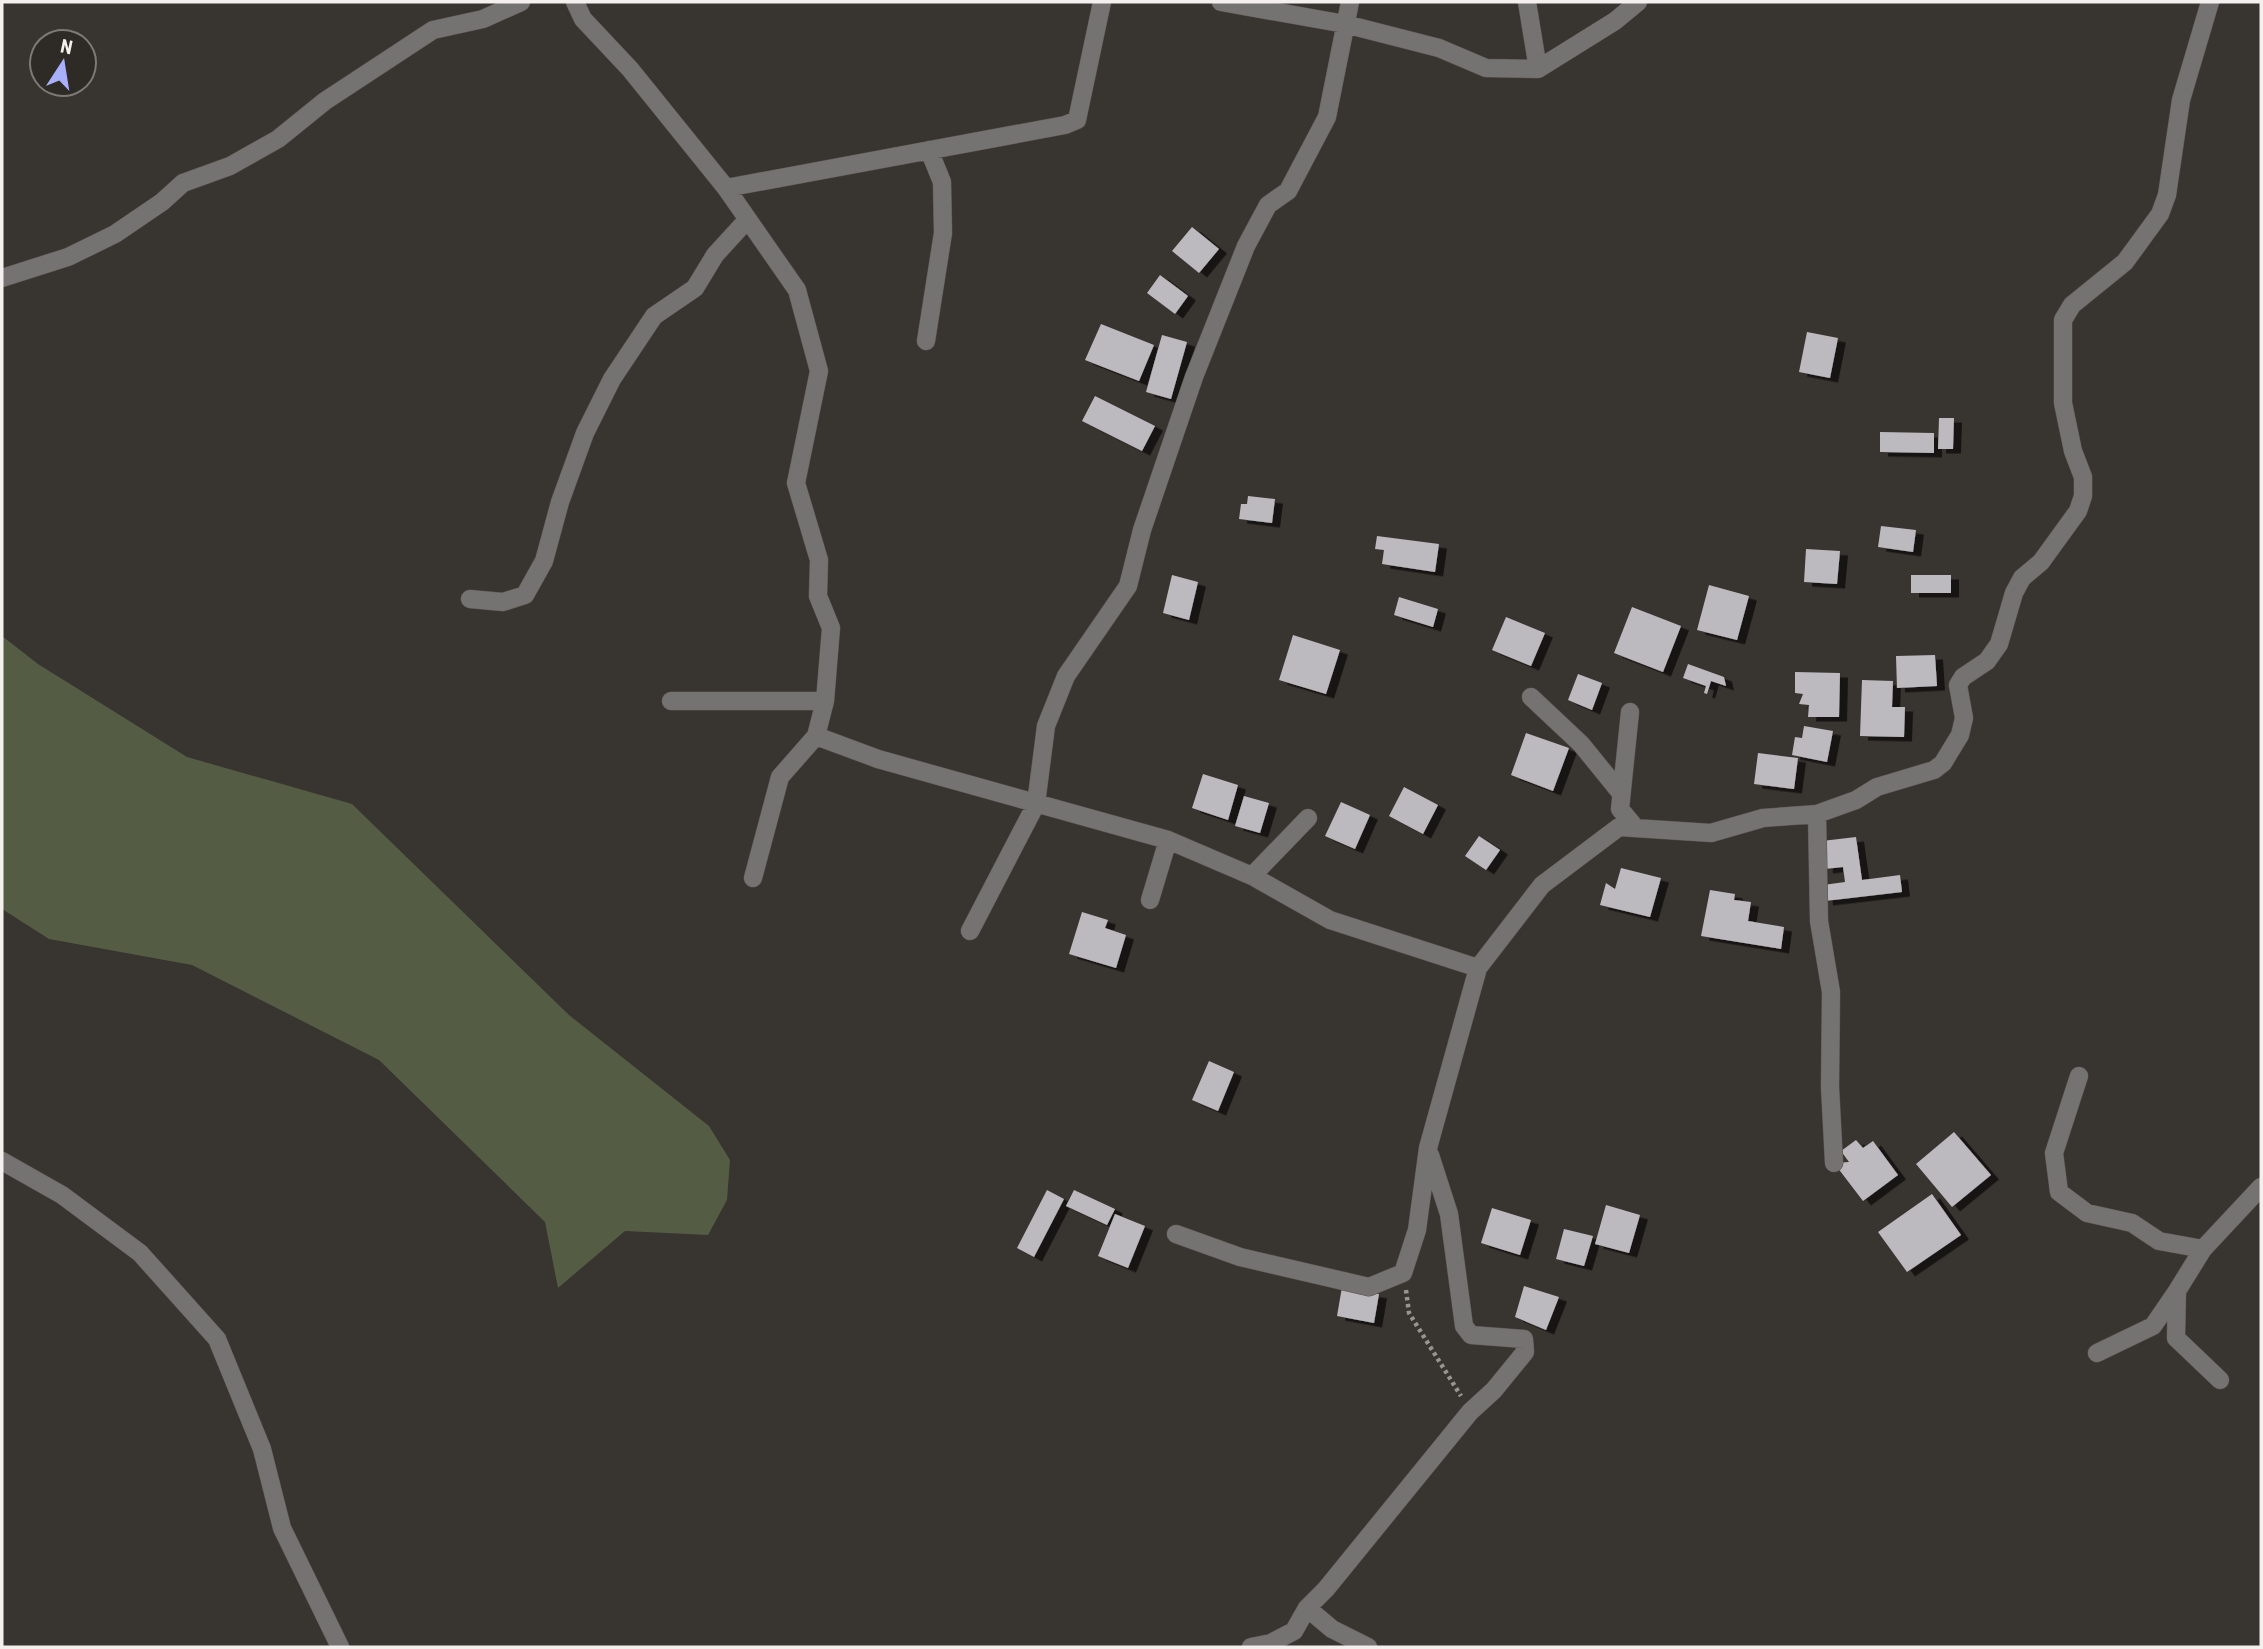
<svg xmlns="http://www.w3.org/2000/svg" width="2263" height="1649" font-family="'Roboto Condensed',sans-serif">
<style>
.green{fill:#555c44}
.building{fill:#bdbabf;filter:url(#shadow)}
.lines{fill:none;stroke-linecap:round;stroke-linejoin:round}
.minor-casing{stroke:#56524e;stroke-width:19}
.path{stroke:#989491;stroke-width:4.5;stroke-dasharray:3.5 3.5;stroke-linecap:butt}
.minor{stroke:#757272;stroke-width:18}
</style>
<defs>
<filter id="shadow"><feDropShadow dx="8" dy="4.5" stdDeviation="0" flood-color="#0009"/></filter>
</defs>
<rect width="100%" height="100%" fill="#383430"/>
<path class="green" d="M2,636L38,664L187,757L352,804L569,1015L709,1126L730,1160L727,1200L708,1235L625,1231L558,1288L545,1222L379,1060L192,965L49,939L2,909Z"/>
<path class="building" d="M1192,227L1219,249L1199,273L1172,251Z
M1160,275L1188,296L1175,314L1147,293Z
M1101,324L1154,345L1139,381L1085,360Z
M1807,332L1838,338L1830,378L1799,372Z
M1162,335L1187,342L1171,399L1146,392Z
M1095,396L1155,426L1142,451L1082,421Z
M1939,418H1954L1953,449H1938Z
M1880,432L1934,433V453L1880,452Z
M1248,496L1275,499L1272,523L1239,519L1241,504H1247Z
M1881,526L1916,530L1913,552L1878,547Z
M1377,536L1439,544L1435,572L1382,564L1384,550L1375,549Z
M1806,549L1840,551L1837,584L1804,582Z
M1172,575L1198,582L1189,620L1163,613Z
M1911,575H1951V593H1911Z
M1709,585L1749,596L1737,640L1697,630Z
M1399,597L1438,609L1433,627L1394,615Z
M1632,607L1681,626L1663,672L1614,653Z
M1506,617L1545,633L1531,666L1492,650Z
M1293,635L1340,650L1326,694L1279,680Z
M1935,655L1937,686L1897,688L1896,656Z
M1688,664L1724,677L1726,686L1711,681L1707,694L1704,693L1706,686L1683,678Z
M1795,672L1840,673L1839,717H1808L1809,705L1799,704L1803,694L1795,693Z
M1578,674L1602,683L1592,710L1568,700Z
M1862,680L1893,681L1892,707H1905L1904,737L1860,736Z
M1804,726L1833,731L1827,762L1792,755L1795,737L1802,738Z
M1526,733L1569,748L1553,791L1511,775Z
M1758,753L1798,758L1794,789L1754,784Z
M1203,774L1238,785L1228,820L1192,808Z
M1404,787L1438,805L1423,834L1389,816Z
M1244,796L1269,803L1260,833L1235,826Z
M1341,802L1370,815L1355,849L1325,836Z
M1479,836L1500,850L1486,870L1465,856Z
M1856,837L1862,880L1900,875L1902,892L1825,901L1823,885L1845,882L1843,867L1825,869L1822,841Z
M1621,868L1661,878L1650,917L1600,905L1606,883L1615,889Z
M1710,890L1735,894L1734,900L1751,902L1748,921L1784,927L1781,949L1701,936Z
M1082,912L1108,920L1105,928L1126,935L1116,968L1069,954Z
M1209,1061L1234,1072L1218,1111L1192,1100Z
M1954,1132L1991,1175L1952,1207L1916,1164Z
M1856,1140L1863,1148L1873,1141L1898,1175L1863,1201L1834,1163L1849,1162L1841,1151Z
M1047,1190L1064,1199L1034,1257L1017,1248Z
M1074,1190L1115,1209L1107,1225L1066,1206Z
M1932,1194L1961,1235L1907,1272L1878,1232Z
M1606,1205L1640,1215L1629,1253L1595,1244Z
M1492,1208L1531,1220L1520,1255L1481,1243Z
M1115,1214L1145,1226L1128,1268L1098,1256Z
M1564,1229L1593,1236L1584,1266L1556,1259Z
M1524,1286L1559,1297L1546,1330L1515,1317Z
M1342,1287L1379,1294L1374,1323L1337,1316Z"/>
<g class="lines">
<defs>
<path id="minor" d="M575,2L583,19L630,69L726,188L797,290L819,371L796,483L819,560L818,596L831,628L825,701L816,736L780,777L753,878
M1221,2L1345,24L1439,48L1486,68L1538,69L1615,21L1638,2
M1527,2L1538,69
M726,188L1065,125L1077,120L1102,2
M2,278L68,257L115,234L162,202L183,183L230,166L278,139L325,101L433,30L483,19L521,2
M926,341L943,233L942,182L929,150
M470,599L503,602L525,595L544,561L560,502L585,433L612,379L654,316L695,288L715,255L747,220
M1531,697L1581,744L1620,792
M671,701H825
M1630,712L1620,809L1635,827
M816,736L878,759L1168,840L1252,876L1330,920L1478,968
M1817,814L1819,921L1831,992L1830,1087L1834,1163
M1252,876L1308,818
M1150,900L1168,840
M970,931L1036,804L1046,726L1066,676L1128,586L1142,530L1194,377L1246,246L1268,205L1288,191L1327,117L1350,2
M2079,1076L2054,1153L2059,1192L2087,1213L2132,1223L2159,1241L2203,1249
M2,1161L62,1195L140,1253L217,1339L262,1449L282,1528L340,1647
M1176,1234L1240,1257L1369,1287L1403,1273L1417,1230L1428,1148L1478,968L1542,885L1619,827L1711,833L1763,818L1817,814L1856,800L1877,787L1934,770L1943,763L1960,735L1964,718L1958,685L1963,677L1987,661L1999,644L2014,593L2022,578L2041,562L2078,511L2083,496V477L2073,451L2063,403V320L2072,305L2125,262L2160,214L2167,195L2181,100L2210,2
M2097,1353L2153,1326L2177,1291
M2220,1380L2176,1338L2177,1291L2203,1249L2261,1187
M1307,1608L1332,1629L1368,1647
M1251,1647L1271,1643L1294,1631L1307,1608L1326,1589L1470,1412L1494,1390L1525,1352L1524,1339L1471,1335L1464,1326L1449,1214L1430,1155"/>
</defs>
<use href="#minor" class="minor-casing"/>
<path class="path" d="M1406,1290L1409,1313L1461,1396"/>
<use href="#minor" class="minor"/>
</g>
<rect width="2263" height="1649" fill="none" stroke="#f3f0ee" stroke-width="7"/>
<g transform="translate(63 63) rotate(12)"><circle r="33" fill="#2e2a26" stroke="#7d7976" stroke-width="2"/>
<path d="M0-5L12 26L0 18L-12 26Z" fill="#a8b0fc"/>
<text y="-10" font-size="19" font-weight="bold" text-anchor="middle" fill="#f3f0ee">N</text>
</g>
</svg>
